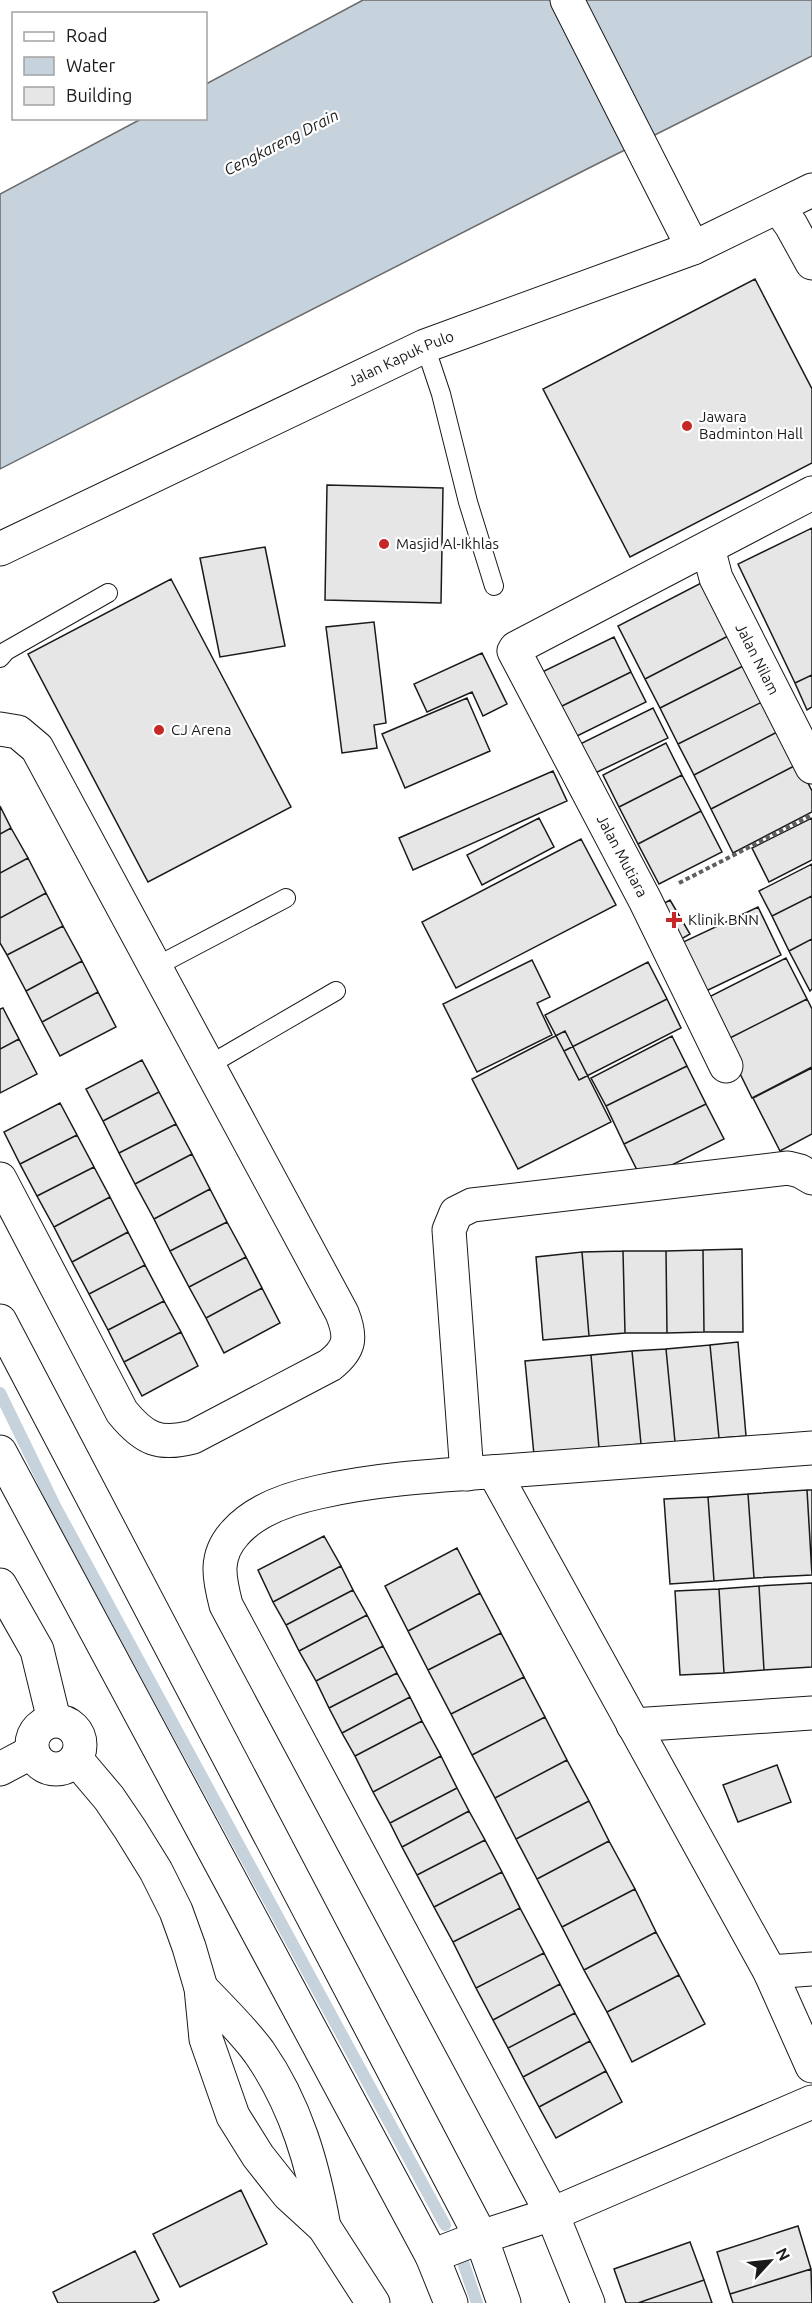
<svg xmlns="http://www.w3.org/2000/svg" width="812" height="2303" font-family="Ubuntu,sans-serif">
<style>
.water{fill:#c6d2dc;stroke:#6a6a6a;stroke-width:1.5}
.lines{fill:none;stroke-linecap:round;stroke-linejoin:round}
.stream{stroke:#c6d2dc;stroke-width:12}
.building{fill:#e6e6e6;stroke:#1a1a1a;stroke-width:1.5}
.service-casing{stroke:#1a1a1a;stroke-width:20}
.minor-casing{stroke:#1a1a1a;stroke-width:35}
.tertiary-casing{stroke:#1a1a1a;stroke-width:35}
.secondary-casing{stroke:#1a1a1a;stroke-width:35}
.path{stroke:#5f5f5f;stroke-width:4;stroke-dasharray:4.5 3;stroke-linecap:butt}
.service{stroke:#fff;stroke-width:18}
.minor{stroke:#fff;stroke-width:33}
.tertiary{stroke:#fff;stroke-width:33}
.secondary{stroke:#fff;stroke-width:33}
.poi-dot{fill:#c62828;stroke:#fff;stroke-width:2}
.labels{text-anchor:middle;stroke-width:4.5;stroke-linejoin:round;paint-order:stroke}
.street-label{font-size:15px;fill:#1a1a1a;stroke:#fff}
.poi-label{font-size:15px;fill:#1a1a1a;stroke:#fff;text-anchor:start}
.water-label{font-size:16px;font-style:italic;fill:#1a1a1a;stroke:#fff}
</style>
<rect width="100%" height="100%" fill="#fff"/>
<path class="water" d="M363,0H812V56L587,169L0,469V194L141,119L206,118V84Z"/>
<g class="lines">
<path class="stream" d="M0,1393L55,1506L445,2225
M463,2262L477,2303"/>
</g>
<path class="building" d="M755,279L812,389V463L630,557L543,389Z
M327,485L443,488L441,603L325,600Z
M812,528V675L795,683L738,564Z
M265,547L285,646L220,657L200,558Z
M171,579L291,807L148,882L28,654Z
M705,581L732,634L645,679L618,626Z
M374,622L386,723L374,725L377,748L342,753L326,627Z
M732,634L747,664L660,708L645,679Z
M614,637L631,672L556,709L538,674Z
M482,653L507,704L483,716L472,692L427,712L414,684Z
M747,664L766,700L678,744L660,708Z
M631,672L646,702L571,739L556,709Z
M812,675V707L807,710L795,683Z
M467,698L490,751L405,788L382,734Z
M766,700L781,730L694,775L678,744Z
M653,708L668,738L589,776L574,747Z
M781,730L798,764L711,809L694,775Z
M666,743L682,775L619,807L603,775Z
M798,764L812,791V812L733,853L711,809Z
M553,771L567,801L413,870L399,838Z
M682,775L701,811L638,844L619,807Z
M0,806L11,828L0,834Z
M701,811L722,852L659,884L638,844Z
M539,818L554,847L482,885L467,855Z
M812,818V860L769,882L752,848Z
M11,828L28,858L0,873V834Z
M581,839L616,905L456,988L422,922Z
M28,858L46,893L0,918V873Z
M812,864V896L772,916L759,891Z
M46,893L63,926L7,955L0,943V918Z
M812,896V939L789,951L772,916Z
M670,900L690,934L678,941L659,906Z
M758,907L781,955L702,993L679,944Z
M63,926L82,961L26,991L7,955Z
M812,939V989L810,991L789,951Z
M786,958L807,999L724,1041L703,1000Z
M532,960L550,997L537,1003L552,1035L477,1072L443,1004Z
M82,961L98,992L42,1022L26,991Z
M648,962L667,999L564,1051L545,1015Z
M98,992L116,1027L60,1056L42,1022Z
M667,999L681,1028L579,1080L564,1051Z
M807,999L812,1009V1067L752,1098L724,1041Z
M3,1008L19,1039L0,1049V1009Z
M565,1031L611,1122L518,1169L472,1079Z
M672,1036L687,1066L606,1106L591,1078Z
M19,1039L37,1074L0,1093V1049Z
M142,1060L159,1092L103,1121L86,1089Z
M687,1066L706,1104L624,1144L606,1106Z
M812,1068V1134L780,1151L753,1098Z
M159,1092L176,1124L119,1153L103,1121Z
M60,1103L77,1135L20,1164L4,1132Z
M706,1104L724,1139L642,1180L624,1144Z
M176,1124L192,1154L135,1184L119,1153Z
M77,1135L94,1167L37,1196L20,1164Z
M192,1154L210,1189L154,1219L135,1184Z
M94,1167L110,1197L54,1227L37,1196Z
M210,1189L227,1222L170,1251L154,1219Z
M110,1197L128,1232L72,1262L54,1227Z
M227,1222L246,1257L189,1287L170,1251Z
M128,1232L145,1265L89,1294L72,1262Z
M742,1249L743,1332H704L703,1250Z
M703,1250L704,1332L667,1333L666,1251Z
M623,1251L625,1333L589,1336L582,1252Z
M623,1251H666L667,1333H625Z
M582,1252L589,1336L543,1340L536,1257Z
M246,1257L262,1288L206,1318L189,1287Z
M145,1265L164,1301L108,1330L89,1294Z
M262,1288L280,1323L224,1353L206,1318Z
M164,1301L181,1332L124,1362L108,1330Z
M181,1332L198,1366L142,1396L124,1362Z
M738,1342L746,1436L719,1438L710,1345Z
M710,1345L719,1438L675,1442L666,1349Z
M666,1349L675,1442L641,1444L632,1351Z
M632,1351L641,1444L599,1448L591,1355Z
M591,1355L599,1448L534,1455L525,1361Z
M807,1490L812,1575L754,1578L748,1494Z
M807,1490H812V1574Z
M748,1494L754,1578L714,1581L708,1497Z
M708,1497L714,1581L670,1584L664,1499Z
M324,1536L341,1566L273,1602L258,1570Z
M457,1548L480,1593L408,1631L385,1586Z
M341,1566L353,1590L286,1625L273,1602Z
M812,1583V1667L764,1670L759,1586Z
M759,1586L764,1670L724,1673L719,1589Z
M719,1589L724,1673L680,1675L675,1591Z
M353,1590L367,1615L299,1651L286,1625Z
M480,1593L501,1633L428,1670L408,1631Z
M367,1615L383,1646L316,1681L299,1651Z
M501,1633L524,1677L451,1714L428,1670Z
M383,1646L397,1673L329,1708L316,1681Z
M397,1673L410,1697L342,1733L329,1708Z
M524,1677L545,1717L472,1755L451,1714Z
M410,1697L422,1721L355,1756L342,1733Z
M545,1717L567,1760L495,1798L472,1755Z
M422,1721L441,1756L373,1792L355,1756Z
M441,1756L457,1788L390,1823L373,1792Z
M567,1760L589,1801L516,1839L495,1798Z
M777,1765L791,1802L738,1822L723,1785Z
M457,1788L469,1811L402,1847L390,1823Z
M589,1801L609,1841L537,1879L516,1839Z
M469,1811L485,1840L417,1875L402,1847Z
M485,1840L502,1872L434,1907L417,1875Z
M609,1841L635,1889L562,1927L537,1879Z
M502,1872L520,1908L453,1942L434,1907Z
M635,1889L656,1932L584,1970L562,1927Z
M520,1908L544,1953L476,1988L453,1942Z
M656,1932L679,1975L607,2012L584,1970Z
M544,1953L560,1984L493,2020L476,1988Z
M679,1975L705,2024L632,2062L607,2012Z
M560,1984L575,2013L508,2048L493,2020Z
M575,2013L590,2041L523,2077L508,2048Z
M590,2041L606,2071L539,2107L523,2077Z
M606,2071L622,2102L556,2138L539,2107Z
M241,2190L267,2244L180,2287L153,2234Z
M798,2226L811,2269L730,2294L717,2252Z
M690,2242L704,2280L638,2303H626L614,2269Z
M135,2251L159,2300L153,2303H58L53,2292Z
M811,2269L812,2303H733L730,2294Z
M704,2280L712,2303H638Z"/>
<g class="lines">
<defs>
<path id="service" d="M425,346L441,394L468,502L494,586
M0,658L6,651L108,593
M155,967L286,898
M209,1065L336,991"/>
<g id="minor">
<path d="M778,207L791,225L812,263"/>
<path id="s1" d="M708,548L716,578L812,767"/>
<path d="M0,729L18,732L37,748L342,1313C352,1338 350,1349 330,1365L193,1437C159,1446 144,1439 122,1412L0,1179"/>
<path d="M726,1066L645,900L514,651L516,648L812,493"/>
<path d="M494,1472L770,1972L812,2066"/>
<path d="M467,1474L449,1230L456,1213L472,1205L788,1168L800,1171L812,1178"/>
<path d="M0,1585L37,1650L54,1720"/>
<circle cx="56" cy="1745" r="24"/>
<path d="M633,1725L812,1713"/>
<path d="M76,1759L109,1798L130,1829L156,1871L176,1911L189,1947L201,1988L206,2039L233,2116L258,2156L288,2194L324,2227L373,2303"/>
<path d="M0,1769L32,1752"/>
<path d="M770,1972L812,1969"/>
<path d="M201,1988C221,2009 242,2029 259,2052C296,2105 313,2165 324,2227"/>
<path d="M432,2256L481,2237L552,2214L812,2102"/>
<path d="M588,2303L552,2214L226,1605C219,1578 214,1556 235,1533C255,1510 291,1498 319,1492C384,1477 452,1475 518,1470C616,1463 714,1455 812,1448"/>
</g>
<path id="tertiary" d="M0,1321L481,2237L504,2303
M0,1452L432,2256L451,2303"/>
<g id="secondary">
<path d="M567,0L693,248"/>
<path id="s2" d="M0,549L425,346L693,248L812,190"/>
</g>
</defs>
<use href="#service" class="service-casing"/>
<use href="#minor" class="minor-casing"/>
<use href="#tertiary" class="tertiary-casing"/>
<use href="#secondary" class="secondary-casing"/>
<path class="path" d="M679,883L812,815"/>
<use href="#service" class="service"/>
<use href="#minor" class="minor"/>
<use href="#tertiary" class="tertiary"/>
<use href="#secondary" class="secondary"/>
</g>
<g class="poi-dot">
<circle cx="687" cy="426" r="6"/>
<circle cx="384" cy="544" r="6"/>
<circle cx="159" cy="730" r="6"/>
<path d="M671 911h6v6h6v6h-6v6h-6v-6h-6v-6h6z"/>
</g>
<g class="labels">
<g class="street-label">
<text dy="5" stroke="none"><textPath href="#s2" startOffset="444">Jalan Kapuk Pulo</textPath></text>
<text dy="5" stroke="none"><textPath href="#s1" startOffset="122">Jalan Nilam</textPath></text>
<text transform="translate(622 856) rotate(62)" y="5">Jalan Mutiara</text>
</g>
<g class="poi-label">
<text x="699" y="422">Jawara<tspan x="699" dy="17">Badminton Hall</tspan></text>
<text x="396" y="549">Masjid Al-Ikhlas</text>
<text x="171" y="735">CJ Arena</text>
<text x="688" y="925">Klinik BNN</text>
</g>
<g class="water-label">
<text transform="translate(281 142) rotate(-27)" y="6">Cengkareng Drain</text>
</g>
</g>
<rect x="12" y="12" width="195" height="108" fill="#ffffff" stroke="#a3a3a3" stroke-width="1.5"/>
<rect x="24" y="32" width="30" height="9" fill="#ffffff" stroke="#a3a3a3" stroke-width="1.5"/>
<text x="66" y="42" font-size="18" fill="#1a1a1a">Road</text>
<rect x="24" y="57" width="30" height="18" fill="#c6d2dc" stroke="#a3a3a3" stroke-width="1.5"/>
<text x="66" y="72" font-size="18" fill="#1a1a1a">Water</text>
<rect x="24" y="87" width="30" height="18" fill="#e6e6e6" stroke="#a3a3a3" stroke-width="1.5"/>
<text x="66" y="102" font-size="18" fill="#1a1a1a">Building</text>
<g transform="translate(770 2261) rotate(63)" stroke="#ffffff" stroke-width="4.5" paint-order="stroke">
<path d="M0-4.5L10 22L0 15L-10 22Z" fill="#1a1a1a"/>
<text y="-9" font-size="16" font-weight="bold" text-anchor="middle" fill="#1a1a1a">N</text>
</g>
</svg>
